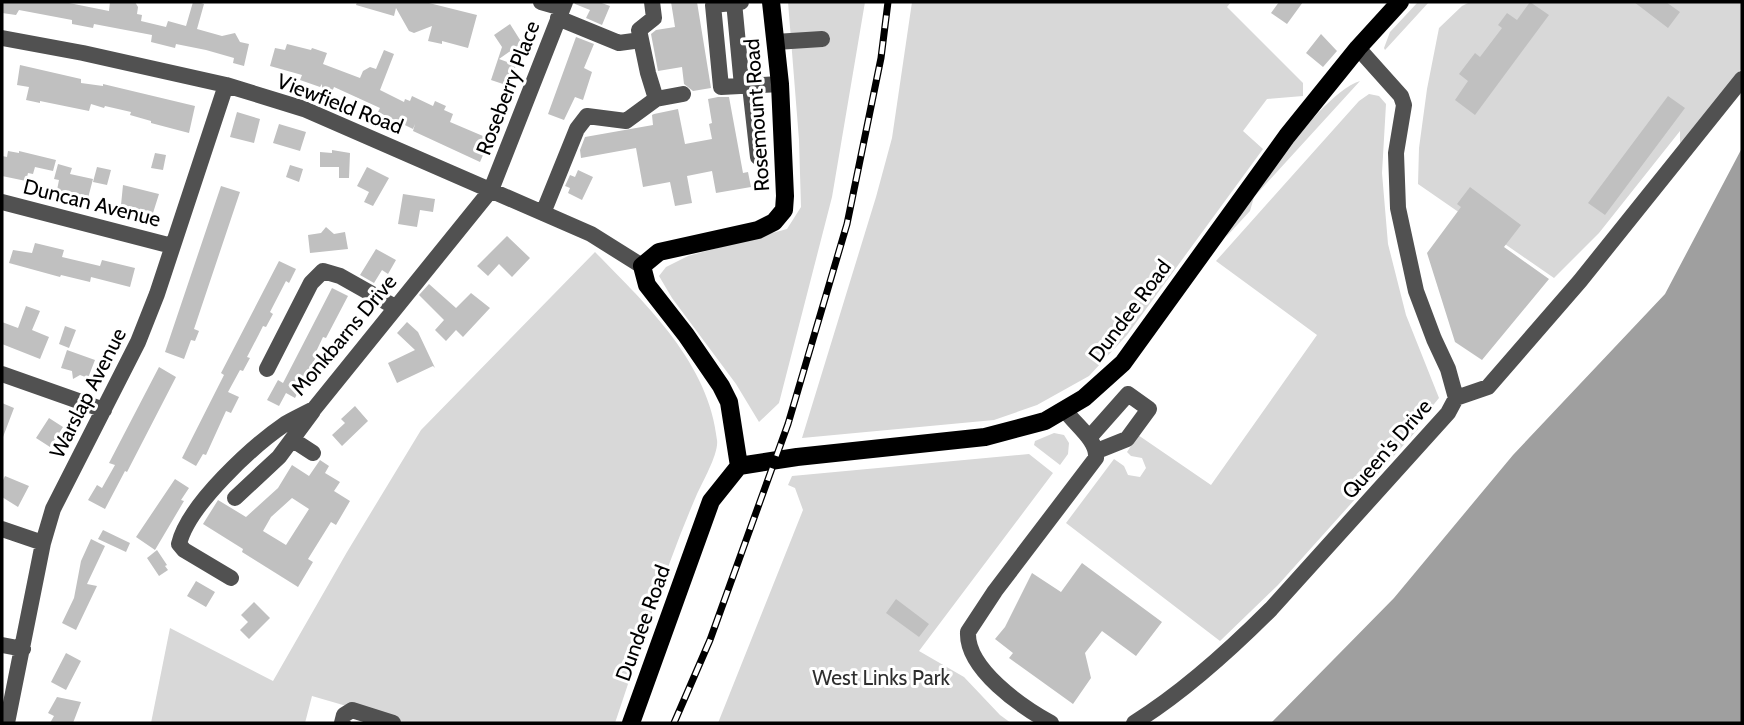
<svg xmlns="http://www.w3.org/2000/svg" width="1744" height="725" font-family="Cabin,sans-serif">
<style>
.green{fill:#d8d8d8}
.water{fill:#9f9f9f}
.building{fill:#c0c0c0;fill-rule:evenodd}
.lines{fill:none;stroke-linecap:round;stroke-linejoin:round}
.minor{stroke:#515151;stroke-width:16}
.major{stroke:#000;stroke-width:18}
.rail-casing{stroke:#000;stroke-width:7}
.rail{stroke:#fff;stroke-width:4.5;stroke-dasharray:13;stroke-linecap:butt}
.labels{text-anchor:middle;stroke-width:6;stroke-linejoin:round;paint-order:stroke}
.street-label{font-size:21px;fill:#000;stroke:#fff}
.park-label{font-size:21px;fill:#2f2f2f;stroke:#fff}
</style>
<rect width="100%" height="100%" fill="#fff"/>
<path class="green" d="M788,2H865L832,197L779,403L759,422L736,384L672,298L659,276L666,267L688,256L787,229L801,207L799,140Z
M912,2H1231L1227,7L1303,83V96L1267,99L1243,131L1263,149L1127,335L1089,376L1037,405L994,420L802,438L876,197L892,138Z
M1418,2H1429L1385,50L1384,48L1390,32Z
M1470,2H1742V68L1680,145V131L1599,233L1554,278L1418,184L1419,148L1427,89L1439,28L1462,6Z
M1360,81L1254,197L1250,211L1226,237C1248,200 1321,93 1360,81Z
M1369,94L1379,96L1386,104L1382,173L1388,244L1406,315L1439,398L1416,426L1418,429L1278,585L1220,641L1066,523L1114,459L1124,466L1128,475L1140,477L1146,468L1142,458L1131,456L1127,452L1138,435L1211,485L1317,335L1216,261L1359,101Z
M595,252C646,304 709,363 717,440C719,453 703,481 697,494C665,568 641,646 615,723H405L312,696L305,723H151L170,628L273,681L347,552L421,430Z
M1054,433L1064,435L1069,443L1068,454L1060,465L1034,445L1035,441Z
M1029,454L1053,473L919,651L964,677L1000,715L1011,723H718L803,510L795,488L788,485L792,476Z"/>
<path class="water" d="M1742,148V723H1271L1394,598L1513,455L1665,294Z"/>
<path class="building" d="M2,2H64L109,11L110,2H135L138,7L137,14L142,15L141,21L166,27L168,21L186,26L193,2H198L204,4L197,29L222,36L235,33L240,42L249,44L244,66L233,63L234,58L206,50L176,44L175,48L151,42L152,35L94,24L93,28L72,24V20L19,10L16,15L2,13Z
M357,2H425L477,15L468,48L442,41V44L428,41L432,26L414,33L409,31L396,8L394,16L356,5Z
M575,2H599L610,6L602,25L586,18L590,10L575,4Z
M671,2H697L711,88L693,91L684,84L682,67L658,71L651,34L656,30L675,27Z
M1279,2H1303L1287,24L1271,13Z
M1530,2L1549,15L1475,115L1455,100L1468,81L1459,74L1475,53L1480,57L1502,28L1498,25L1507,13L1517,20Z
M1634,2H1666L1680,12L1668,28Z
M510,24L522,43L499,59L516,65L509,86L491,80L502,47L494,35Z
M1321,34L1337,51L1323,67L1306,53Z
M576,37L594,44L584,68L592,72L583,100L575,97L564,120L548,114Z
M287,44L311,50L312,48L327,53L323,64L360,78L363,71L370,67L376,69L384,50L394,54L380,90L404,102L405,99L410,101L412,96L433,106L435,101L446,106L444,110L453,114L450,122L490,139L480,162L413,131L415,124L413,129L378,112L380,108L334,87L332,92L322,88V84L320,87L300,80L302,75L270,66L275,48L285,50Z
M20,65L81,79V83L103,86V84L195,106L189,133L151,123V121L130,115L131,112L105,106L104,108L91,104L89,111L40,101V103L26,100L29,87L17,85Z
M1668,96L1685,108L1605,215L1588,203Z
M718,97H729L743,173L748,172L751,187L716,193L712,171L687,176L692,203L675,206L670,182L643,187L636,148L581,158L580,150L585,137L653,125L652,115L654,114L678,109L685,144L712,139L709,124L712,123L708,99Z
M237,112L260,119L254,143L230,137Z
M279,124L306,132L300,151L273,143Z
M332,150L350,153L349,178H339V167H320V152L332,153Z
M8,151L19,153V151L56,160L53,171L35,167L33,174L28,173L26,181L2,176V156L7,157Z
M155,153L166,155L163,170L151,168Z
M58,164L72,168L70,174L93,179L88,198L57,190L59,180L54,179Z
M290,165L303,169L299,182L286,177Z
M97,167L111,170L107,185L93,182Z
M367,167L389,178L373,206L364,202L369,192L357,186Z
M578,170L593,177L582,200L568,193L570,188L565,186L570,175L575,177Z
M123,185L159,194L153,213L121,205Z
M221,186L240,192L194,329L199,331L195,341L191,340L184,359L165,352Z
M1470,187L1521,225L1504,247L1549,279L1482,360L1455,342L1427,253L1461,207L1457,204Z
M403,194L435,199L433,212L420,210L417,227L398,224Z
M326,227L334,234L345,232L348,249L310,253L308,235L321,233Z
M507,236L530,258L512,277L499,264L488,276L477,266Z
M35,243L64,250L62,257L100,266L102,260L135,268L130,287L91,277L90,282L61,275L60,277L9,263L13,250L32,253Z
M376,249L396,260L388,274L382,270L374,283L360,275Z
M279,261L296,269L289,283L286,281L270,312L273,314L266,327L263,326L258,336L247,357L250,358L243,371L240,370L228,392L239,397L231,413L226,411L206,455L203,454L196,466L182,458L224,375L221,373Z
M429,284L456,308L471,293L490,308L463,337L456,330L446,341L435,330L444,320L419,295Z
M332,288L348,296L326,338L323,337L314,356L316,357L295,398L286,393L279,406L267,400L278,380L283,383Z
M26,306L40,311L32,330L49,337L40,359L2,344V322L18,328Z
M407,322L418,332L435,368L433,366L397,383L388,363L415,350L397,333Z
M65,326L76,330L69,348L59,344Z
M67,350L95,360L88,378L80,375L73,379L72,371L61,368Z
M159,367L176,377L127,472L125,471L105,509L88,500L97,485L102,488L115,465L109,463Z
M2,403L14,408L3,437L2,436Z
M355,406L368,421L342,446L332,435L345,423L341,419Z
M49,418L63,427L50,447L36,438Z
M320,460L329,466L325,473L340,482L334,491L350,501L336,525L331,522L308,559L313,562L298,587L242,552L243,549L203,524L218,500L246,517L278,488L292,465L309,476ZM292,498L309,509L286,545L263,531L271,517Z
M5,476L29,486L18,507L2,497V482Z
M175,479L189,488L181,500L184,501L155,550L136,537Z
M103,530L130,543L126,552L98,539Z
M91,539L105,546L87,584L97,586L76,630L62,623L74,598L81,561Z
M157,550L167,565L165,566L168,570L159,576L147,558Z
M1082,563L1162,622L1136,656L1102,631L1085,653L1091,678L1073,704L1009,658L1013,653L995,639L1005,627L1032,573L1061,592Z
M196,581L215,592L206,607L187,596Z
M896,599L929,624L919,637L886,613Z
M254,602L270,618L249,639L240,630L248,622L241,615Z
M66,653L81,661L66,690L51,682Z
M57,697L81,702L73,723H50L54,716L48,713Z"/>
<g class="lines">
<path class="minor" d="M541,2L562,8
M734,2L742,86
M741,2L713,5L721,87L780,84
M558,18L619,43L641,40
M2,38L83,53L226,85L304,109L591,234L642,266
M775,42L822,39
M750,86L758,157
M656,99L683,94
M2,202L172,246
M543,213L577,129L587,116L626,121L656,99L648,73L639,30L654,18L652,2
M267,369L311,283L323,271L340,276L395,307
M2,374L104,410
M1456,398L1488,387L1580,281L1742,79
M1089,438L1128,394L1149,409L1127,439L1097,451
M293,440L313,453
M235,498L279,457L313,411
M2,529L43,543
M231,578L184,550L179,544C188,505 253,446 285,424C294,419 304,414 314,409L491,190L565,2
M2,645L23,649
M7,723L43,543L53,509L138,342L157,294L226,85
M342,723L344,715L352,710L393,723
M1051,723C1022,707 966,669 968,632L995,591L1096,458C1098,440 1074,424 1065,410
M1134,723C1184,692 1229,651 1271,609L1448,413L1456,398L1448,369L1434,339L1416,291L1398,208L1396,153L1404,105L1401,96L1358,48"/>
<path class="major" d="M739,466L729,402L721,386L686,335L647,285L642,266L659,252L758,230L774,222L784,210L785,196L780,84L771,2
M631,723L711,501L739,466L797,457L985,437L1045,421L1084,398L1123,363L1287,136L1358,48L1400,2"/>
<defs>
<path id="rail" d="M674,723L710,640L788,424L847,224L881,58L888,2"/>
</defs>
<use href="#rail" class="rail-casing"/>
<use href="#rail" class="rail"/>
</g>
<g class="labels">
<g class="street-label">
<text transform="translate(508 88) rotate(-69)" y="7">Roseberry Place</text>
<text transform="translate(340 104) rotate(21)" y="7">Viewfield Road</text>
<text transform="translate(757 115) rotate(-94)" y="7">Rosemount Road</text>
<text transform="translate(92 203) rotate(14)" y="7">Duncan Avenue</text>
<text transform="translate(1130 311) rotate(-53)" y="7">Dundee Road</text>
<text transform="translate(344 335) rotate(-50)" y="7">Monkbarns Drive</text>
<text transform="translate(88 393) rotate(-63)" y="7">Warslap Avenue</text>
<text transform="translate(1387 449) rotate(-49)" y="7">Queen's Drive</text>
<text transform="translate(643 623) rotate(-70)" y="7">Dundee Road</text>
</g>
<g class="park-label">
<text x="881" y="685">West Links Park</text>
</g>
</g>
<rect width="1744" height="725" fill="none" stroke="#000000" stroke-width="7"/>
</svg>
